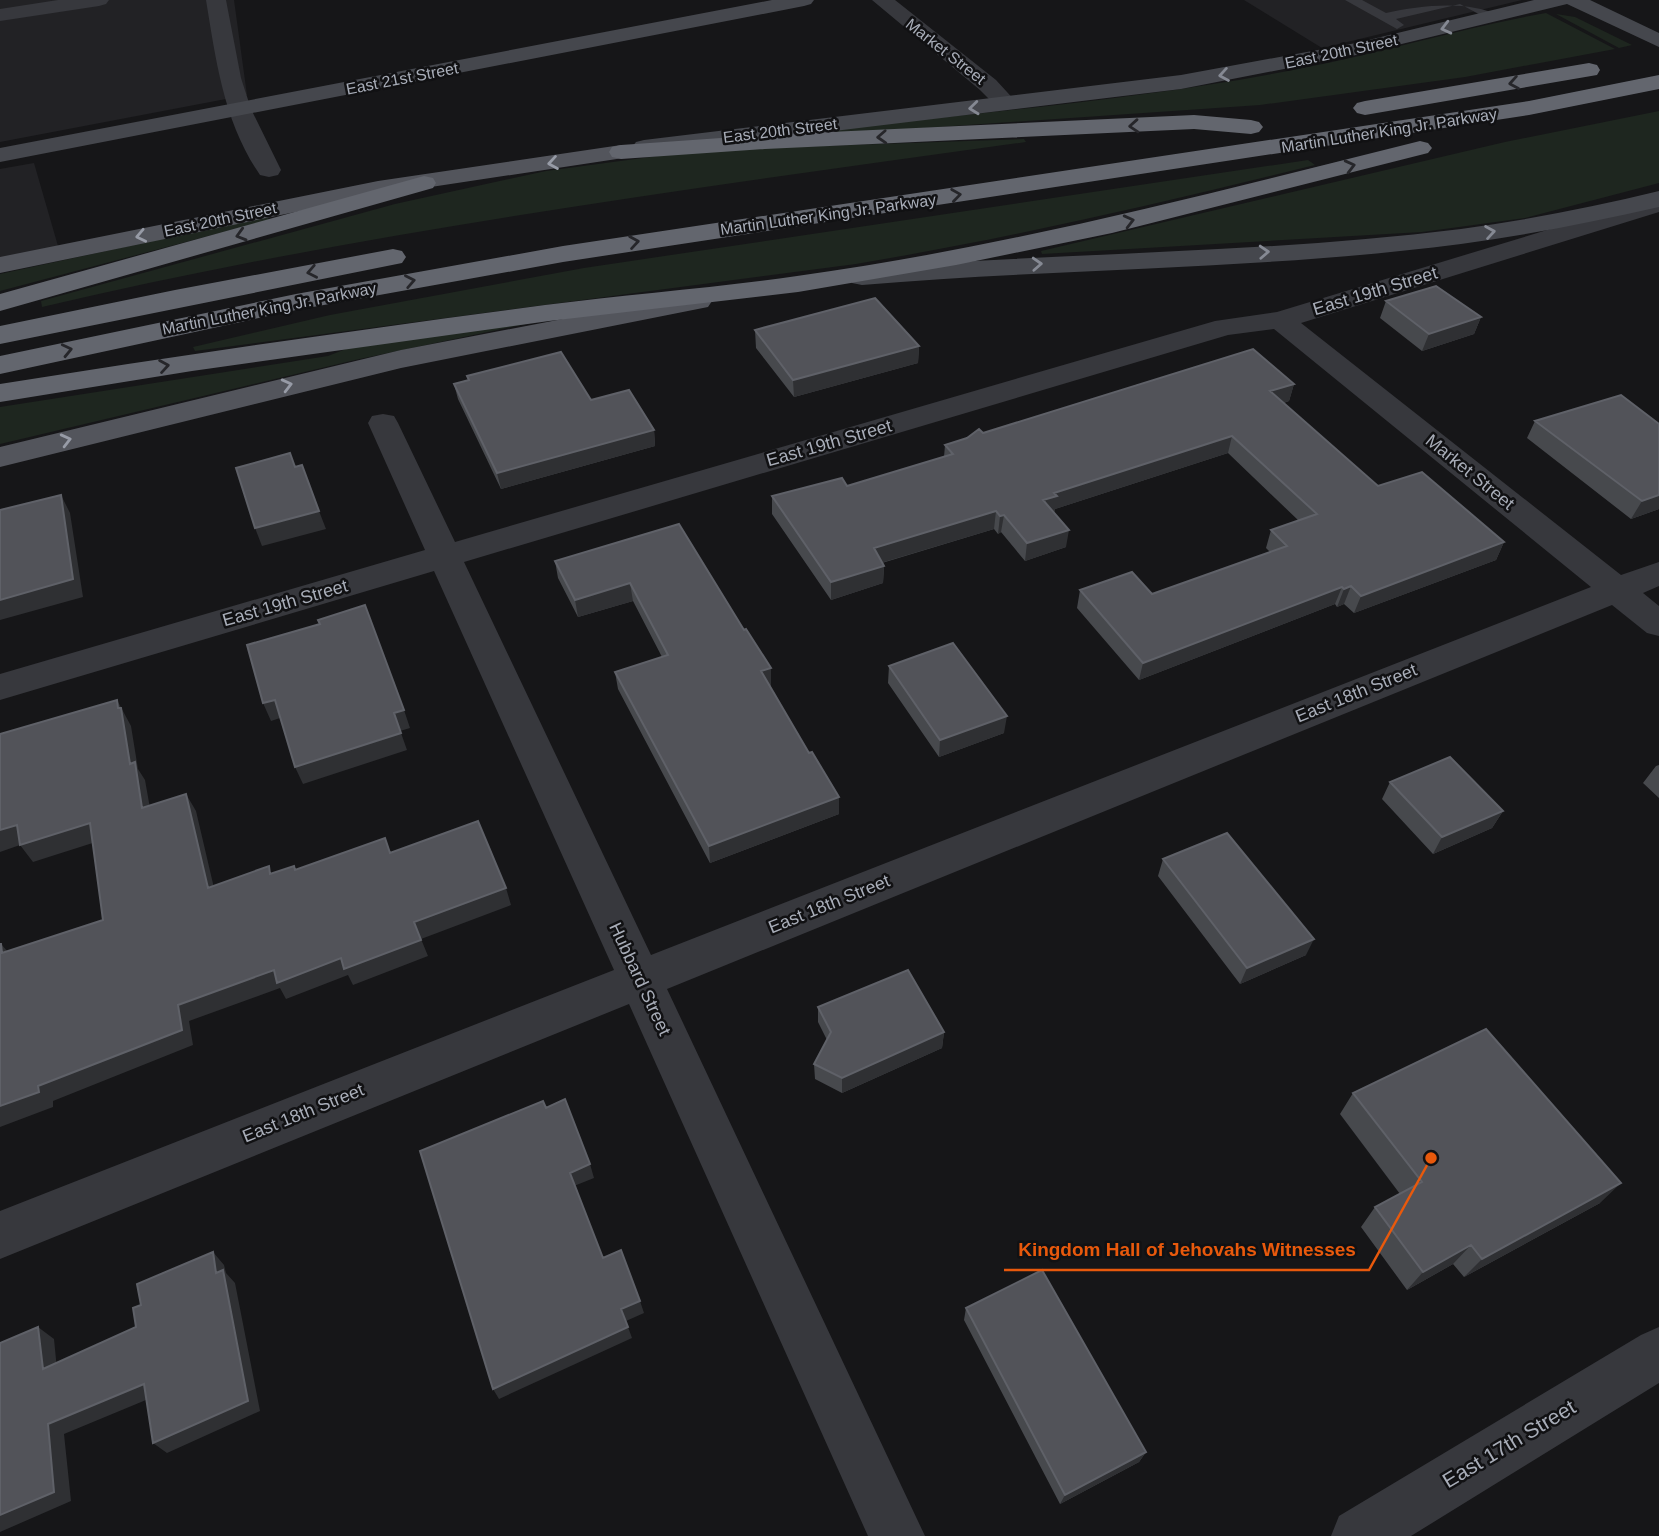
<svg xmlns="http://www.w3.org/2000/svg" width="1659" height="1536" font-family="Helvetica,sans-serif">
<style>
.built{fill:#222225}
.green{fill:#1e261f}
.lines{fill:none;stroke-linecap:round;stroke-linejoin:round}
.lane{fill:#37383d;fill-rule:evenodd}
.street{fill:#37383d;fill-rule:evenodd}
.secondary{fill:#45474d;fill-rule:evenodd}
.primary{fill:#53555c;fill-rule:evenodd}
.highway{fill:#63666e;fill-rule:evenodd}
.wall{fill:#47494d}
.shaded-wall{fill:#2f3033}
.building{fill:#525359;stroke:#5f6168;stroke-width:2}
.oneway{stroke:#858993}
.oneway2{stroke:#26262a}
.oneway3{stroke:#979ba6}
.labels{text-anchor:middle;stroke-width:5;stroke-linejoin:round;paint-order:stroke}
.far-street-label{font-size:16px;fill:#a8adb8;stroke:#111113}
.street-label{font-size:18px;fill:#a8adb8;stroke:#111113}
.near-street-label{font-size:21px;fill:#a8adb8;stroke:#111113}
.leader{fill:none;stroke:#e8590c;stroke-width:2.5}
.callout-dot{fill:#e8590c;stroke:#111113;stroke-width:2.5}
.callout-label{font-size:19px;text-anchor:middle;font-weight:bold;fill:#e8590c;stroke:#111113;stroke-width:5;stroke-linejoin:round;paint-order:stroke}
</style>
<rect width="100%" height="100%" fill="#161618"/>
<path class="built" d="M0,0H234L247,95L0,142Z
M1244,0H1522L1322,48Z
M34,163L58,246L0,259V169Z"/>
<path class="green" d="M1546,13L1615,49L1465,77L1260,105L837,134L836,129C992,111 1149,99 1303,68C1385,52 1465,27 1546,13Z
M1556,14L1575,17L1632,45L1619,48Z
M1659,111V183L1525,218L1422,232L1042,254L1041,251L1505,142Z
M1024,139L1026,142C696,188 366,231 42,307L41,301L395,204L546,171L665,155L765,148Z
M1308,160L1315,165C1162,203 1011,238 856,264L195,351L193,347L330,315L584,268Z
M267,216L269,220L0,291V274Z
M540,321L355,360L0,444V407L328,356L356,345Z"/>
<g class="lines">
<path class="lane" d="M1345,0H1362L1386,13C1422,5 1469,0 1500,16L1493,20L1488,19L1460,4L1396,19L1404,25L1397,29Z"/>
<path class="street" d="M58,0H109L106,4L99,6L0,21V9Z
M206,0H226L241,78L251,109L281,170L278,175L269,177L260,175C224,123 216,61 206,0Z
M872,0H895L996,80L1018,104L1015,109H999L980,90Z
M1659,196V212L1301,323L1621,575L1659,562V586L1643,593L1659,606V636L1647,633L1612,605L667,989L925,1536H868L629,1004L0,1259V1211L614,970L434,571L0,700V674L425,550L368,423L372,416L383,414L394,416L398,423L455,542L1215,321L1277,312ZM1274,329L1591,587L651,955L464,562L1228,335Z
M1659,1327V1383L1411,1536H1331L1339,1516L1641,1335Z"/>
<path class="secondary" d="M772,0H814L811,4L804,6L0,162V148Z
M1534,0H1590L1659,33V47L1567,4L1356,55L1181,89L644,154L636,152L632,147L636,142L644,140L1181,75L1356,43Z
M1659,191V207C1593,222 1528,235 1461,244C1262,270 1061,268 862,285L852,283L849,277L852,271L862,269C1061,252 1262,254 1461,229C1528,220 1593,207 1659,191Z"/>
<path class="primary" d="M621,145L630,147L633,152L630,157L378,195L0,273V257L378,181Z
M698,293L708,295L712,301L708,307L401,368L0,467V447L401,350Z"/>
<path class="highway" d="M1589,63L1597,65L1600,70L1597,75L1365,115L1357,113L1353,108L1357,103L1365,101Z
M1659,75V89L1529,115L563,262L296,310L0,374V356L296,294L563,246L1529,101Z
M1194,115L1251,120L1259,122L1263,127L1259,132L1251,134L1194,129L765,149L621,159L612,157L609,152L612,147L621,145L765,135Z
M1420,141L1428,143L1432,148L1428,153L1112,233L956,265L798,292L549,321L192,371L0,402V384C181,355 363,329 545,305C629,294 713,288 797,276C1008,247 1214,192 1420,141Z
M424,176L433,178L436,183L433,188L0,311V294Z
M393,249L402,251L406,257L402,263L0,344V326L175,290Z"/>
</g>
<path class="wall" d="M1386,301L1481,317L1474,334L1422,351L1380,318Z
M755,330L919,346L918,363L794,397L756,348Z
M467,376L591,400L654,430L655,446L501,489L458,399L454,384L468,380Z
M1294,384L1289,401L1284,403L1378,486L1504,542L1496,560L1354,613L1344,604L1337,607L1335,604L1139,680L1077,608L1080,590L1152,594L1270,552L1266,548L1271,530L1299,521L1228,453L1055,509L1054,512L1066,547L1025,561L1001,532L998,534L994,529L882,563L884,566L883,583L831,600L772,514V496L847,486L944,457L945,445L983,433Z
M1535,421L1659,424V509L1631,519L1527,438Z
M679,524L744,630L771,668V686H769L809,753L839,797V814L710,863L618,689L615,672L662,657L633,601L578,617L558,578L555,561Z
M889,666L1004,733L939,757L888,683Z
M1659,765V798L1643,783L1656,766Z
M1390,782L1503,811L1492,828L1433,854L1382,799Z
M1163,859L1306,955L1240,984L1158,876Z
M818,1007L944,1032L942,1048L842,1093L815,1079L814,1064L827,1040L818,1022Z
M1353,1093L1600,1203L1464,1277L1453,1264L1407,1290L1361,1227L1375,1207L1400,1194L1340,1114Z
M966,1308L1146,1452L1139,1462L1060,1504L964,1320Z"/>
<path class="shaded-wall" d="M1481,317L1474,334L1422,351L1429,334Z
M919,346L918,363L794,397L793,380Z
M1294,384L1289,401L1265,409L1270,391Z
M654,430L655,446L501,489L497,473Z
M1232,436L1228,453L1055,509L1054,514L1043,500L1054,493Z
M61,495L70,513L83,597L0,620V600Z
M1659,495V509L1631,519L1642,501Z
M319,511L326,529L262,546L255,528Z
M996,511L994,529L874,565V548Z
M1004,515L1001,532L998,534L1000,516Z
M1069,530L1066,547L1025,561L1027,543Z
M1504,542L1496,560L1354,613L1361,596Z
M884,566L883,583L831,600V582Z
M630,583L633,601L578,617L575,600Z
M1351,586L1344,604L1337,607L1344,589Z
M1342,587L1335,604L1139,680L1143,663Z
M771,668V686L762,689L761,671Z
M117,700L131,726L138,769L145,780L153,825L142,808L130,764Z
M275,700L283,717L271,721L263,703Z
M404,710L410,728L400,731L394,713Z
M1007,716L1004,733L939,757L940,740Z
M401,733L407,750L303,784L295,767Z
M186,794L196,811L218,905L208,888Z
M839,797V814L710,863L709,846Z
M1503,811L1492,828L1433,854L1442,837Z
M90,823L102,840L33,862L20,845L0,852V830L17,825Z
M506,888L511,905L421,939L428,956L353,985L348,975L286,999L280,988L189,1021L193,1045L53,1101V1107L0,1127V1106L38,1086L178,1005L274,970L414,922Z
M1314,939L1306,955L1240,984L1247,968Z
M1,944L15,960L2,953Z
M944,1032L942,1048L842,1093V1078Z
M590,1164L594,1178L574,1186L570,1173Z
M1621,1183L1600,1203L1464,1277L1482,1259Z
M1471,1245L1453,1264L1407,1290L1423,1272Z
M213,1252L224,1265L226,1273L235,1283L260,1411L167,1453L153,1443L216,1273Z
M640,1301L644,1313L626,1321L621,1309Z
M38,1327L54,1339L58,1380L43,1369Z
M628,1327L632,1338L499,1399L493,1389Z
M144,1384L158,1395L64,1434L71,1501L0,1532V1515L48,1424Z
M1146,1452L1139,1462L1060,1504L1065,1495Z"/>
<path class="building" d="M1436,286L1481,317L1429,334L1386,301Z
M875,298L919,346L793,380L755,330Z
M1253,349L1294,384L1270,391L1378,486L1422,472L1504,542L1361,596L1351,586L1344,589L1342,587L1143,663L1080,590L1132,572L1152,594L1287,546L1271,530L1317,514L1232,436L1054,493L1057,496L1043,500L1069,530L1027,543L1004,515L1000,516L996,511L874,548L884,566L831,582L772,496L842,478L847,486L953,454L945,445L967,438L979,429L983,433Z
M561,352L591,400L629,390L654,430L497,473L454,384L469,380L467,376Z
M1621,395L1659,424V495L1642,501L1535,421Z
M290,453L295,467L302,465L319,511L255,528L236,468Z
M61,495L73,579L0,600V510Z
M679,524L744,630L746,629L771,668L761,671L809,753L812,752L839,797L709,846L615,672L668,655L630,583L575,600L555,561Z
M365,605L404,710L394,713L401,733L295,767L275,700L263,703L247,645L320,624L318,620Z
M953,643L1007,716L940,740L889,666Z
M117,700L118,708H121L130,764L135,762L142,808L186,794L208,888L269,866L270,874L294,866L295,870L385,838L390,853L478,821L506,888L414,922L421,940L344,969L341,958L277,983L274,970L178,1005L182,1030L38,1086L39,1092L0,1106V944H1L2,953L103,920L90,823L20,845L17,825L0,830V734Z
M1450,757L1503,811L1442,837L1390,782Z
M1227,833L1314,939L1247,968L1163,859Z
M908,970L944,1032L842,1078L814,1064L831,1032L818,1007Z
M1486,1029L1621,1183L1482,1259L1471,1245L1423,1272L1375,1207L1422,1182L1353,1093Z
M565,1099L590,1164L570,1173L603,1258L621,1250L640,1301L621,1309L628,1327L493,1389L420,1151L543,1101L546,1108Z
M213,1252L216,1273L223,1270L248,1401L153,1443L144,1384L48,1424L54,1492L0,1515V1343L38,1327L43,1369L136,1327L133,1308L141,1305L137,1284Z
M1042,1270L1146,1452L1065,1495L966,1308Z"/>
<defs><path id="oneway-chevron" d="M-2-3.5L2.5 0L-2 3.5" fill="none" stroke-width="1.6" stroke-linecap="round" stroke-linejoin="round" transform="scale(1.75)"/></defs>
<g class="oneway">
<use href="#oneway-chevron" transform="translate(1446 28) rotate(166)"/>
<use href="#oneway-chevron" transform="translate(1224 75) rotate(170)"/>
<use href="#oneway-chevron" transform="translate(974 108) rotate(174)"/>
<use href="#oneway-chevron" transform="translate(1490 232) rotate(-9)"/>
<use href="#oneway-chevron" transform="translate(1264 252) rotate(-3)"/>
<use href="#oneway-chevron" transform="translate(1037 264) rotate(-3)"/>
</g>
<g class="oneway2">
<use href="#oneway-chevron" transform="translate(1514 83) rotate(170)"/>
<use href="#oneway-chevron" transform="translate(1134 126) rotate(176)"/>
<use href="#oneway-chevron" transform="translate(882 137) rotate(177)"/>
<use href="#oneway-chevron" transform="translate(1350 166) rotate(-14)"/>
<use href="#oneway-chevron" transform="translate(956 195) rotate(-8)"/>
<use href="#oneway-chevron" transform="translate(1129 221) rotate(-14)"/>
<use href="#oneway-chevron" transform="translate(241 235) rotate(164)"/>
<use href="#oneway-chevron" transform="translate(634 242) rotate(-9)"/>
<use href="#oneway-chevron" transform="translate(312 272) rotate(169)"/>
<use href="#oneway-chevron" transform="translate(410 281) rotate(-11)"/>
<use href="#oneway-chevron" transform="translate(67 350) rotate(-13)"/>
<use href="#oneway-chevron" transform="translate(164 366) rotate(-9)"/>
</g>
<g class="oneway3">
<use href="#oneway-chevron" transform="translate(553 163) rotate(171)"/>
<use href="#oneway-chevron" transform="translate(141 236) rotate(168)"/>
<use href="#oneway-chevron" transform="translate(287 385) rotate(-14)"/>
<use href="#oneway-chevron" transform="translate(66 440) rotate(-14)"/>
</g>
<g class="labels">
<g class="far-street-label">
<text transform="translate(946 51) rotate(38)" y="6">Market Street</text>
<text transform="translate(1341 51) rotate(-12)" y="6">East 20th Street</text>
<text transform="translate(402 78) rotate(-11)" y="6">East 21st Street</text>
<text transform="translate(780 130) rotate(-7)" y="6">East 20th Street</text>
<text transform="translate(1389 130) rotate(-9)" y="6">Martin Luther King Jr. Parkway</text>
<text transform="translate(828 214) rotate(-8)" y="6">Martin Luther King Jr. Parkway</text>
<text transform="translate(220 219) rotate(-12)" y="6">East 20th Street</text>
<text transform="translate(269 308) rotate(-11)" y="6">Martin Luther King Jr. Parkway</text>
</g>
<g class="street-label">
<text transform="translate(1375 291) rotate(-17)" y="6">East 19th Street</text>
<text transform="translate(829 443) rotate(-16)" y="6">East 19th Street</text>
<text transform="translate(1470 472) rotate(39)" y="6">Market Street</text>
<text transform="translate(285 603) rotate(-16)" y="6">East 19th Street</text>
<text transform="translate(1356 693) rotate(-22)" y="6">East 18th Street</text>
<text transform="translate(829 904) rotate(-22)" y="6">East 18th Street</text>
<text transform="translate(640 979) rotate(65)" y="6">Hubbard Street</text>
<text transform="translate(303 1113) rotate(-22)" y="6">East 18th Street</text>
</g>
<g class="near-street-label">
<text transform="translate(1509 1444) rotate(-31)" y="7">East 17th Street</text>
</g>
</g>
<path class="leader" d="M1431 1158L1369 1270H1004"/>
<circle class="callout-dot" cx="1431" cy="1158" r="7"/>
<g class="callout-label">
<text x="1187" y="1256">Kingdom Hall of Jehovahs Witnesses</text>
</g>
</svg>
